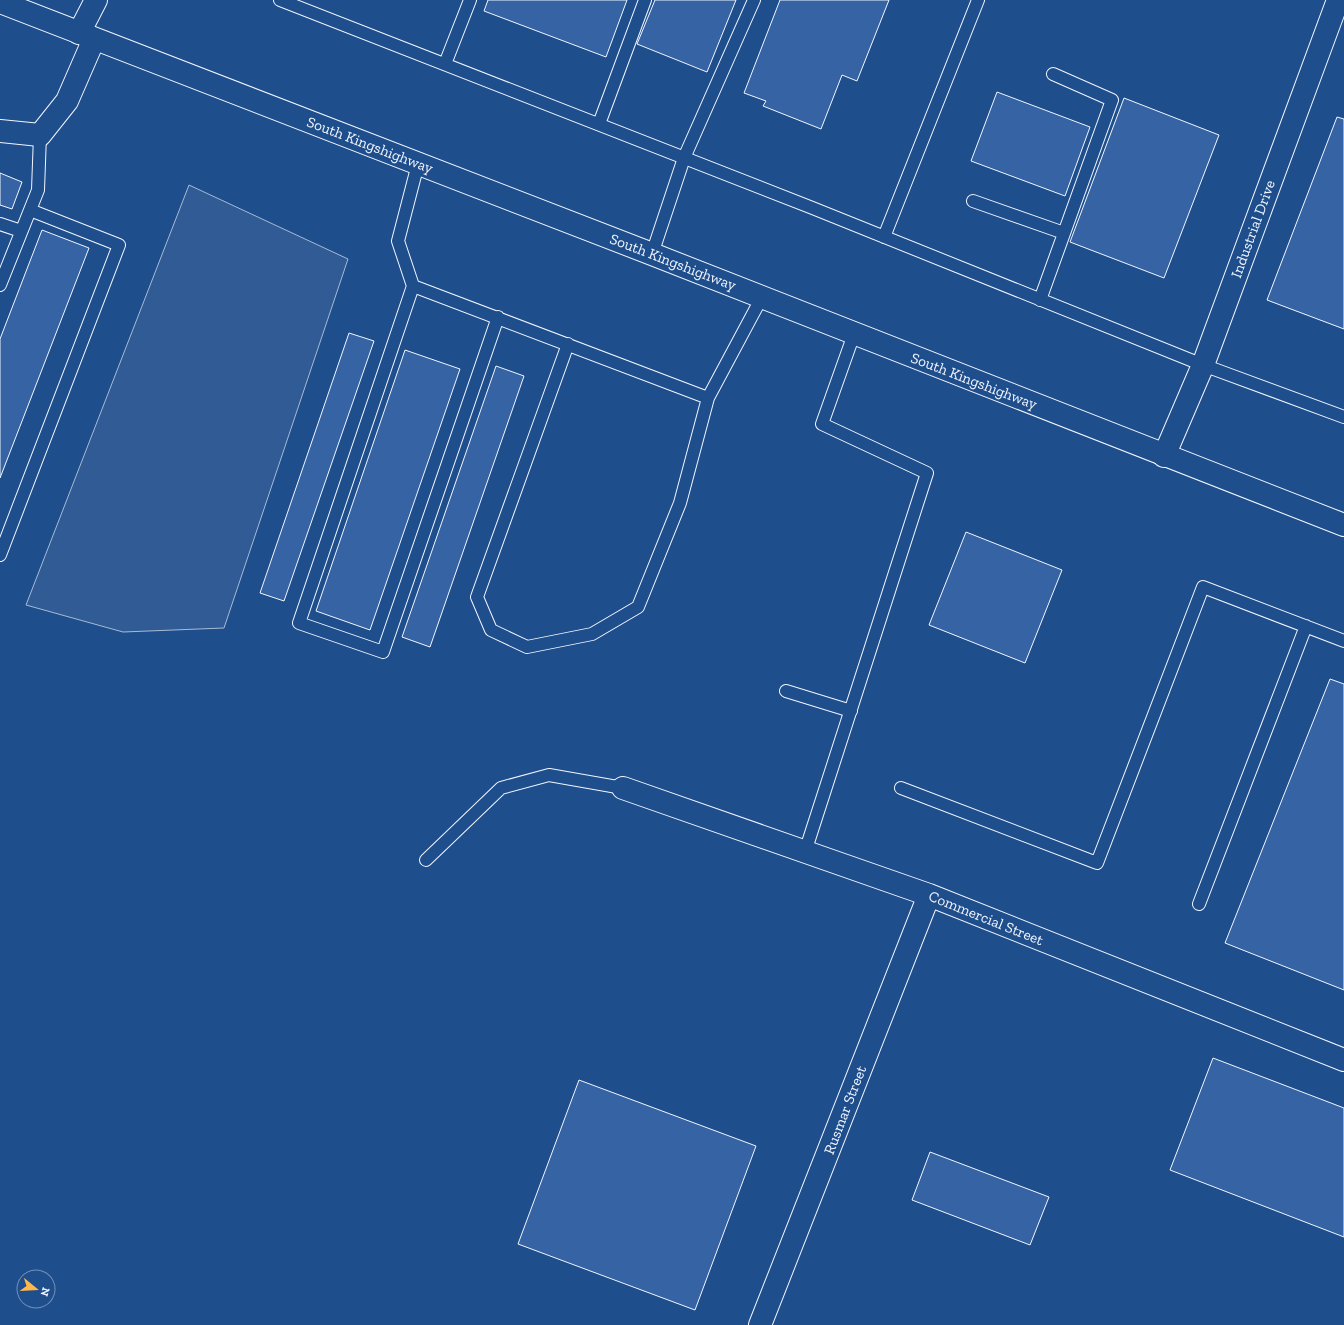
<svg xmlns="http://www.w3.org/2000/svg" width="1344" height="1325" font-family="'Zilla Slab',serif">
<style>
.built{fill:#305b95;stroke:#a8bbd7}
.building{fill:#3563a3;stroke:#f2f6ff}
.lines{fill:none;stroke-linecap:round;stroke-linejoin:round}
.service-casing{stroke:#f2f6ff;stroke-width:14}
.minor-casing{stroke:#f2f6ff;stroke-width:24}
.primary-casing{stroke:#f2f6ff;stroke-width:24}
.service{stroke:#1f4e8c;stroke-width:12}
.minor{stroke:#1f4e8c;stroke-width:22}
.primary{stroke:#1f4e8c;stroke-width:22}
.labels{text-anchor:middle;stroke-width:3;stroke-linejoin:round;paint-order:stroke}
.street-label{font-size:15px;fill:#f2f6ff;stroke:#1f4e8c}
</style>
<rect width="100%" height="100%" fill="#1f4e8c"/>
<path class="built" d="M189,185L348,259L224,628L123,632L26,605Z"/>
<path class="building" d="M488,0H627L606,57L484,11Z
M655,0H736L707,72L637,44Z
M780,0H889L857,81L842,75L821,129L763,106L766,101L744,93Z
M997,92L1090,127L1065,196L971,161Z
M1124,98L1219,135L1164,278L1070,242Z
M1337,117L1344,119V329L1267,300Z
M0,173L22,182L12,209L0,205Z
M42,230L89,248L0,478V339Z
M349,333L374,341L284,601L260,593Z
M405,350L460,369L370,630L316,611Z
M496,366L524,376L430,647L402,637Z
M966,532L1062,570L1025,663L929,625Z
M1330,679L1344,684V990L1225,943Z
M1213,1058L1344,1108V1237L1170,1170Z
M579,1080L756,1146L695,1310L518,1244Z
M930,1152L1049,1197L1030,1245L912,1200Z"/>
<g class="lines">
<defs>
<path id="service" d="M280,0L810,207L1203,365L1344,417
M445,64L470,0
M599,124L645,0
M418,164L398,241L413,286L708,398L762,297
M973,201L1064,233
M0,224L21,231
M884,237L978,0
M652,254L684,158L754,0
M0,285L38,190L40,135
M413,286L299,623L383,652L498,317
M1040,300L1112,100L1053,74
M568,344L477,597L491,630L527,647L592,634L638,607L680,503L708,398
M0,555L119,245L30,210
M786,691L851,711
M901,788L1097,863L1203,587L1344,641
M805,852L927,473L822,424L854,334
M426,860L501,788L549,775L623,788
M1199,904L1306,626"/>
<path id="minor" d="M79,33L96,0
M0,131L40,135L67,101L94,39
M1164,456L1203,365L1338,0
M623,788L929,895L1344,1060
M760,1325L929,895"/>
<path id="primary" d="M0,2L652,254L1344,525"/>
</defs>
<use href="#service" class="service-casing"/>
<use href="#minor" class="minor-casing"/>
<use href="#primary" class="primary-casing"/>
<use href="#service" class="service"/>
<use href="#minor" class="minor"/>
<use href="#primary" class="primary"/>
</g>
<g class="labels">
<g class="street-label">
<text transform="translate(370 145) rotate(21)" y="5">South Kingshighway</text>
<text transform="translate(1253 229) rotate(-70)" y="5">Industrial Drive</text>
<text transform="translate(673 262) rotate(21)" y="5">South Kingshighway</text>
<text transform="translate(974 381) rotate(21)" y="5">South Kingshighway</text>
<text transform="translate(986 918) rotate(22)" y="5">Commercial Street</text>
<text transform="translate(845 1110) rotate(-69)" y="5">Rusmar Street</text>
</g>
</g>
<g transform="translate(36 1289) rotate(108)"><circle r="19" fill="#1f4e8c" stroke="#7391ba"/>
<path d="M0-3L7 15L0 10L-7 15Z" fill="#ffb74d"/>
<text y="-6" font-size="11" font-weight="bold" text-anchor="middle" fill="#f2f6ff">N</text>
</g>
</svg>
